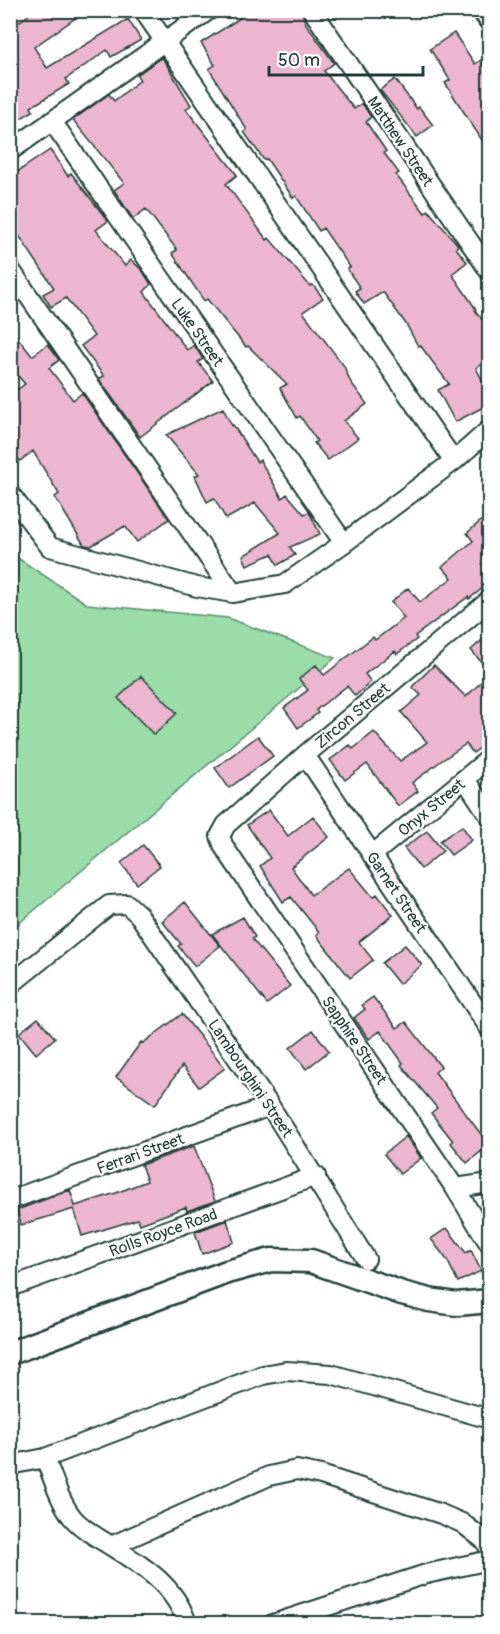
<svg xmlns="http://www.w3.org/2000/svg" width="500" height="1634" font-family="Pangolin,sans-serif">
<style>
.green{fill:#9adda9;stroke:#5c8d6e;stroke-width:1.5}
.building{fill:#ecb6cf;stroke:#1f3d34;stroke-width:1.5}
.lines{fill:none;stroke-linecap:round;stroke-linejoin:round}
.minor-casing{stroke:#1f3d34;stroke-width:22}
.tertiary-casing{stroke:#1f3d34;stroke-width:27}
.minor{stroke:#fff;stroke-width:18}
.tertiary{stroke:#fff;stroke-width:22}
.labels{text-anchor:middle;stroke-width:4.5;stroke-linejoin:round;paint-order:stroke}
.street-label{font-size:16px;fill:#1f3d34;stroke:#fff}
</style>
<rect width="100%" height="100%" fill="#fff"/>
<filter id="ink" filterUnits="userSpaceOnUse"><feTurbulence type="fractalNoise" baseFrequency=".0167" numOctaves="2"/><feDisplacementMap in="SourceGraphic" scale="12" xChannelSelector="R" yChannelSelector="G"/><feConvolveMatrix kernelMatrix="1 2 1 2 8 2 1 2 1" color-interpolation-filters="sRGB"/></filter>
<g filter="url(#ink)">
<path class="green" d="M10,553L87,604L228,618L335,658L11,930Z"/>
<path class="building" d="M36,10H87L34,47L47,68L128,19L141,40L111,57L107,50L66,79L69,84L31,107L33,111L18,120L10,108V28Z
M234,10H301L306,24L334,63L324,71L354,109L362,103L371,117L366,122L386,151L384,153L399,173L396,175L425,213L428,210L458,245L456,248L467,262L452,274L476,309L475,310L489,329V358L476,368L489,393V404L455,422L438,390L449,384L420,345L418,346L406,324L383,292L364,304L355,291L360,288L347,269L350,267L323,228L319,231L296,196L293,198L267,159L264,160L244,132L247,130L209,69L215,65L201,43L240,18Z
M454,33L475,64L481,60L489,72V151L445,83L450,80L430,49Z
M162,57L191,105L186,109L237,175L226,184L267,240L269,238L310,286L313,285L323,298L303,312L344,366L350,381L367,404L344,421L358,438L328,460L314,443L317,441L300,416L297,418L280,388L287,384L248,346L246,347L207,299L204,301L172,253L177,250L146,209L133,219L114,190L124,183L73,120L109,94L114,101L140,80L137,75Z
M395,79L417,109L419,107L433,125L417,137L380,90Z
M50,150L68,176L71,173L108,221L96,230L125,266L131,260L142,270L151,284L144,292L187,350L194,345L203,359L198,362L213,381L140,437L99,379L104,376L81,346L94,336L66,298L51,307L43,294L54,288L10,222V177Z
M10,328L32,356L48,344L59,360L49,368L73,400L82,393L169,519L137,542L125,526L91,546L84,545L55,497L59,494L33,451L20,461L10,447V395L25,384L10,367Z
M223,408L232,426L233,425L257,462L260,460L282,498L287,494L304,514L309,512L320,534L290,547L295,555L278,565L272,554L247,565L243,556L280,533L255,503L226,519L214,498L207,502L195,476L199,474L166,435Z
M489,514V583L469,599L468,597L415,636L417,639L397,654L395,651L365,674L371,682L355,696L347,686L316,710L318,713L298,728L284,708L308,690L299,679L316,665L324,675L373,637L375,640L404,618L391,602L408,588L420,602L452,578L442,567L473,541L467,533Z
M489,634V671L471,650Z
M434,665L466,697L489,674V741L473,753L466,744L441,761L412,783L418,791L398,806L367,764L345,780L330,760L350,745L353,749L374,732L400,761L427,742L401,712L421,695L412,687Z
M141,676L177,713L154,735L118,698Z
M258,736L273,756L229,788L215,768Z
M269,810L288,836L313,816L329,837L291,867L311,895L349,868L373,897L377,894L393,915L359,942L373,960L350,978L316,935L319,932L291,897L283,902L260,866L270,858L247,825Z
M462,826L472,840L451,855L440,841Z
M427,831L443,851L421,869L404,848Z
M143,845L160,866L137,884L121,863Z
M185,902L220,946L195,966L178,946L181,944L162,921Z
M243,917L255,937L252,939L290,986L267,1004L212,934Z
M405,945L422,965L399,984L382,963Z
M373,997L397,1028L406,1022L441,1067L435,1072L489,1145L467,1163L451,1143L453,1141L431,1113L437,1108L401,1065L403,1063L380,1031L369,1039L354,1018L365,1009L362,1005Z
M182,1014L225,1068L199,1087L182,1066L155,1105L116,1077L141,1042L143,1043Z
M38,1018L55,1038L36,1054L19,1033Z
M313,1030L329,1051L306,1069L290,1048Z
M406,1136L421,1158L400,1174L384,1154Z
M194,1146L215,1201L187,1211L186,1207L140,1224L138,1219L82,1236L74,1209L21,1225L17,1210L70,1190L75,1206L116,1193L147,1181L141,1165Z
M227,1220L234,1242L202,1254L195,1232Z
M447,1228L466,1253L471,1250L481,1271L458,1282L447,1260L431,1239Z"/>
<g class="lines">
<defs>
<path id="minor" d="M143,10L454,461
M312,10L490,272
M52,121L344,543
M10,151L209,10
M10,269L233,593
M10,494L50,547L197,587L233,593L285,584L344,543L454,461L490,429
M490,600L305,755L226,825L220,836L224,847L455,1188L490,1245
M305,755L490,1029
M465,779L490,817
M372,855L490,758
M10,985L109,905L127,904L139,915L270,1106L366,1259
M455,1188L490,1183
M10,1200L270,1106
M10,1287L316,1176
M45,1458C53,1478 59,1500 72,1517C81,1528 96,1537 108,1544C140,1564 176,1585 187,1624
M10,1465L45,1458L263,1375L286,1371L331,1374L490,1419
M111,1546L269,1476L297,1470L321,1475L441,1514L462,1523L484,1540L490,1549
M273,1624L426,1574L490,1560"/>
<path id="tertiary" d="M484,10L490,19
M10,1353L227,1272L271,1260L311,1261L402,1293L429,1300L457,1304L490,1301"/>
</defs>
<use href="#minor" class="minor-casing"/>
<use href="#tertiary" class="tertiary-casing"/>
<use href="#minor" class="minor"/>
<use href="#tertiary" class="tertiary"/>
</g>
</g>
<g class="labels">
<g class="street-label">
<text transform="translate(401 141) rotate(56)" y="6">Matthew Street</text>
<text transform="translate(198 332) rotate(55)" y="6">Luke Street</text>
<text transform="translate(352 715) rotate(-40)" y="6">Zircon Street</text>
<text transform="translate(431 807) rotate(-39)" y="6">Onyx Street</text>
<text transform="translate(397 892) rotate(56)" y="6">Garnet Street</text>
<text transform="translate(355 1040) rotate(56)" y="6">Sapphire Street</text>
<text transform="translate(251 1078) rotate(56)" y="6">Lambourghini Street</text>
<text transform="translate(140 1153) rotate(-20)" y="6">Ferrari Street</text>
<text transform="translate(163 1232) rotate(-20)" y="6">Rolls Royce Road</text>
</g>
</g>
<rect width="500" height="1634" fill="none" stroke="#fff" stroke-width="36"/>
<rect x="18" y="18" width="464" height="1598" fill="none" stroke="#1f3d34" stroke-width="2" filter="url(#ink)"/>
<path d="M269 66v9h154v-9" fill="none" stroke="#1f3d34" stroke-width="3"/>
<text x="278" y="66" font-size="18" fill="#1f3d34" stroke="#ffffff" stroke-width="4.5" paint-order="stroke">50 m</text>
</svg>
